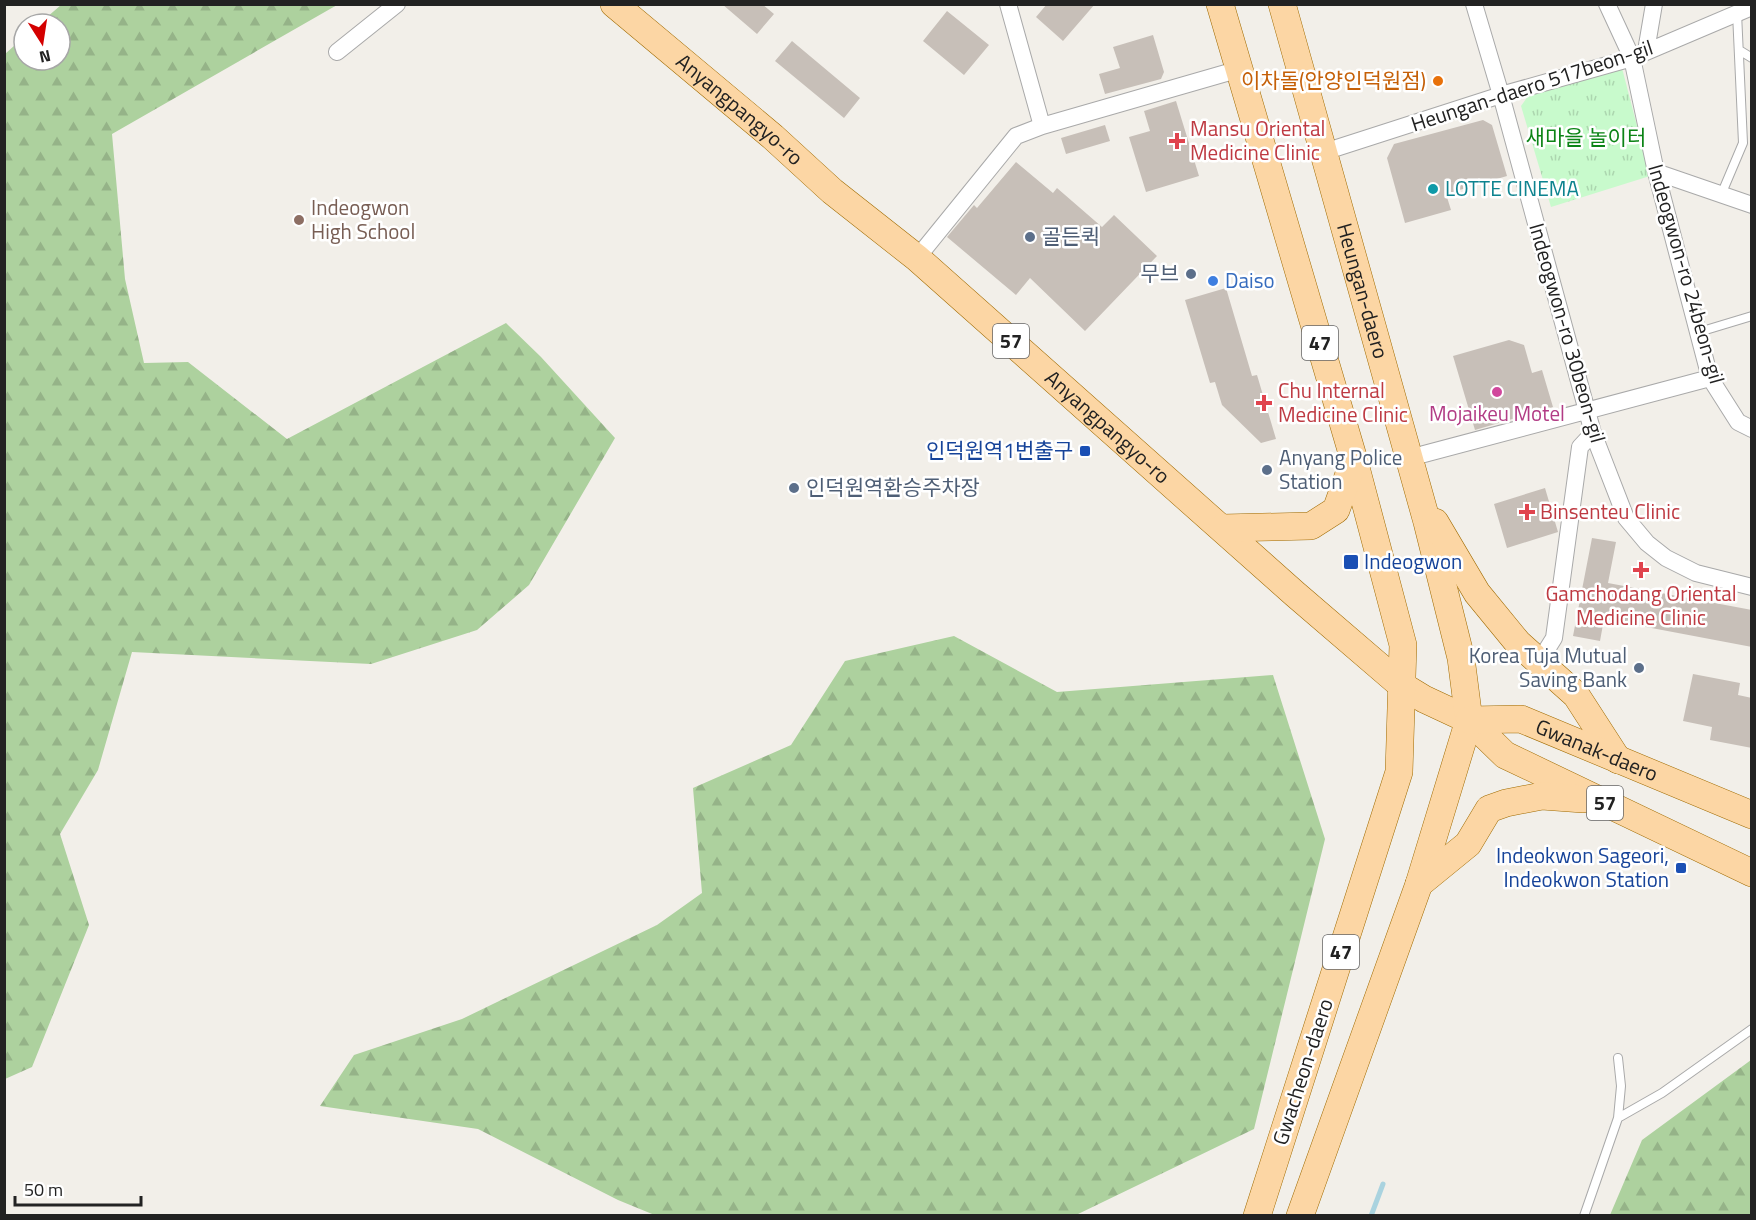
<svg xmlns="http://www.w3.org/2000/svg" width="1756" height="1220" font-family="'Titillium Web','Noto Sans KR',sans-serif">
<style>
.forest{fill:url(#forest-firs)}
.park{fill:url(#park-tufts)}
.lines{fill:none;stroke-linecap:round;stroke-linejoin:round}
.stream{stroke:#aad3df;stroke-width:5}
.building{fill:#c7bfb8}
.lane-casing{stroke:#a9a9a9;stroke-width:10}
.street-casing{stroke:#a9a9a9;stroke-width:18}
.primary-casing{stroke:#a06b00;stroke-width:28}
.lane{stroke:#fff;stroke-width:8}
.street{stroke:#fff;stroke-width:16}
.primary{stroke:#fcd6a4;stroke-width:27}
.food-dot{fill:#e8710a;stroke:#fff;stroke-width:2}
.health-dot{fill:#e0444e;stroke:#fff;stroke-width:2}
.culture-dot{fill:#0f9aa8;stroke:#fff;stroke-width:2}
.education-dot{fill:#8d6e63;stroke:#fff;stroke-width:2}
.service-dot{fill:#5c6f8a;stroke:#fff;stroke-width:2}
.shop-dot{fill:#3f7fe0;stroke:#fff;stroke-width:2}
.hotel-dot{fill:#d1479c;stroke:#fff;stroke-width:2}
.transit-dot{fill:#1a4fb4;stroke:#fff;stroke-width:2}
.labels{text-anchor:middle;stroke-width:5;stroke-linejoin:round;paint-order:stroke}
.shield{fill:#fff;stroke:#646464;stroke-width:1.5}
.shield-label{font-size:20px;font-weight:bold;fill:#222}
.food-label{font-size:21px;fill:#c56008;stroke:#fff;text-anchor:end}
.street-label{font-size:21px;fill:#222;stroke:#fff}
.health-label{font-size:21px;fill:#be3a42;stroke:#fff;text-anchor:start}
.park-label{font-size:21px;fill:#0c8416;stroke:#fff}
.culture-label{font-size:21px;fill:#0d838f;stroke:#fff;text-anchor:start}
.education-label{font-size:21px;fill:#785e54;stroke:#fff;text-anchor:start}
.service-label{font-size:21px;fill:#4e5e75;stroke:#fff;text-anchor:start}
.shop-label{font-size:21px;fill:#366cbe;stroke:#fff;text-anchor:start}
.hotel-label{font-size:21px;fill:#b23c85;stroke:#fff}
.transit-label{font-size:21px;fill:#164399;stroke:#fff;text-anchor:end}
</style>
<defs>
<pattern id="forest-firs" width="22" height="20" patternUnits="userSpaceOnUse" patternTransform="scale(1.5)"><rect width="22" height="20" fill="#add19e"/><path d="M5 1l3.5 6h-7zM16 11l3.5 6h-7z" fill="#95b388"/></pattern>
<pattern id="park-tufts" width="24" height="20" patternUnits="userSpaceOnUse" patternTransform="scale(1.5)"><rect width="24" height="20" fill="#c8facc"/><path d="M3 7l-1-3M5 7V3M7 7l1-3M15 17l-1-3M17 17v-4M19 17l1-3" fill="none" stroke="#acd6af"/></pattern>
</defs>
<rect width="100%" height="100%" fill="#f2efe9"/>
<path class="forest" d="M61,5H337L112,134L125,279L144,363L188,362L287,439L506,323L541,357L615,438L529,585L477,630L371,664L132,652L98,770L60,834L89,925L32,1067L5,1079V54L24,37V60H60V24H39Z
M954,636L1057,692L1273,675L1325,839L1254,1129L1076,1215L657,1216L618,1200L478,1129L320,1106L354,1055L462,1019L657,925L702,893L693,788L791,745L845,661Z
M1751,1060V1215H1610L1642,1140Z"/>
<path class="park" d="M1622,68L1650,176L1551,207L1521,106L1533,89Z"/>
<g class="lines">
<path class="stream" d="M1371,1216L1383,1184"/>
</g>
<path class="building" d="M722,4H762L774,14L757,34Z
M1047,4H1095L1063,41L1036,17Z
M947,11L989,45L964,75L923,41Z
M1153,35L1164,72L1161,79L1105,94L1099,74L1120,68L1113,47Z
M792,41L860,98L844,118L775,61Z
M1176,101L1199,176L1146,192L1129,137L1150,131L1144,111Z
M1483,120L1492,125L1507,176L1446,194L1451,210L1405,223L1387,158L1394,144Z
M1105,125L1110,141L1066,154L1061,138Z
M1016,162L1053,193L1057,188L1102,227L1114,215L1157,256L1085,331L1030,278L1016,295L947,237L974,205L977,208Z
M1226,288L1252,376L1257,375L1276,439L1261,443L1222,405L1215,382L1210,383L1185,300Z
M1509,340L1524,345L1532,373L1542,370L1553,407L1475,430L1453,356Z
M1545,488L1558,532L1507,548L1494,504Z
M1592,538L1616,542L1608,583L1752,610V647L1604,619L1600,641L1573,636Z
M1693,674L1740,683L1738,695L1752,698V748L1710,740L1712,727L1683,721Z"/>
<g class="lines">
<defs>
<path id="lane" d="M1739,50L1752,58
M1721,195L1743,143L1737,13
M1699,332L1752,316
M1618,1058L1621,1086L1618,1118
M1584,1216L1618,1118L1662,1093L1752,1029"/>
<path id="street" d="M1008,4L1042,126
M1474,4L1501,95L1593,433L1626,518L1647,543L1666,558L1696,573L1752,587
M1607,4L1632,58L1656,172L1710,378L1738,422L1752,429
M1646,51L1654,4
M337,52L397,4
M1324,152L1501,95L1632,58L1752,7
M1656,172L1752,205
M917,258L1016,136L1042,126L1240,69
M1409,458L1710,378
M1539,662L1554,638L1580,447L1593,433"/>
<g id="primary">
<path id="s1" d="M614,4L773,137L832,191L917,258L1295,594L1401,685L1424,699L1469,720L1505,755L1752,873"/>
<path d="M1220,4L1354,460L1403,645L1399,772L1257,1216"/>
<path id="s2" d="M1282,4L1427,522L1461,658L1469,720L1419,884L1300,1216"/>
<path d="M1435,522L1477,593L1518,643L1576,695L1618,760"/>
<path d="M1222,528L1311,526L1336,510L1354,460"/>
<path id="s3" d="M1469,720L1521,719L1752,815"/>
<path d="M1419,884L1468,844L1489,809L1506,803L1542,796L1583,799"/>
</g>
</defs>
<use href="#lane" class="lane-casing"/>
<use href="#street" class="street-casing"/>
<use href="#primary" class="primary-casing"/>
<use href="#lane" class="lane"/>
<use href="#street" class="street"/>
<use href="#primary" class="primary"/>
</g>
<circle class="food-dot" cx="1438" cy="81" r="6"/>
<g class="health-dot">
<path d="M1174 132h6v6h6v6h-6v6h-6v-6h-6v-6h6z"/>
<path d="M1261 394h6v6h6v6h-6v6h-6v-6h-6v-6h6z"/>
<path d="M1524 503h6v6h6v6h-6v6h-6v-6h-6v-6h6z"/>
<path d="M1638 561h6v6h6v6h-6v6h-6v-6h-6v-6h6z"/>
</g>
<circle class="culture-dot" cx="1433" cy="189" r="6"/>
<circle class="education-dot" cx="299" cy="220" r="6"/>
<g class="service-dot">
<circle cx="1030" cy="237" r="6"/>
<circle cx="1191" cy="274" r="6"/>
<circle cx="1267" cy="470" r="6"/>
<circle cx="794" cy="488" r="6"/>
<circle cx="1639" cy="668" r="6"/>
</g>
<circle class="shop-dot" cx="1213" cy="281" r="6"/>
<circle class="hotel-dot" cx="1497" cy="392" r="6"/>
<g class="transit-dot">
<rect x="1079" y="445" width="12" height="12" rx="3"/>
<rect x="1343" y="554" width="16" height="16" rx="3"/>
<rect x="1675" y="862" width="12" height="12" rx="3"/>
</g>
<g class="labels">
<g class="shield">
<rect x="993" y="324" width="36" height="34" rx="4.5"/>
<rect x="1302" y="326" width="36" height="34" rx="4.5"/>
<rect x="1587" y="786" width="36" height="34" rx="4.5"/>
<rect x="1323" y="935" width="36" height="34" rx="4.5"/>
</g>
<g class="shield-label">
<text x="1011" y="348">57</text>
<text x="1320" y="350">47</text>
<text x="1605" y="810">57</text>
<text x="1341" y="959">47</text>
</g>
<g class="food-label">
<text x="1426" y="88">이차돌(안양인덕원점)</text>
</g>
<g class="street-label">
<text transform="translate(1532 86) rotate(-18)" y="7">Heungan-daero 517beon-gil</text>
<text dy="7" stroke="none"><textPath href="#s1" startOffset="164">Anyangpangyo-ro</textPath></text>
<text transform="translate(1686 274) rotate(74)" y="7">Indeogwon-ro 24beon-gil</text>
<text dy="7" stroke="none"><textPath href="#s2" startOffset="298">Heungan-daero</textPath></text>
<text transform="translate(1567 333) rotate(74)" y="7">Indeogwon-ro 30beon-gil</text>
<text dy="7" stroke="none"><textPath href="#s1" startOffset="650">Anyangpangyo-ro</textPath></text>
<text dy="7" stroke="none"><textPath href="#s3" startOffset="134">Gwanak-daero</textPath></text>
<text transform="translate(1303 1072) rotate(-72)" y="7">Gwacheon-daero</text>
</g>
<g class="health-label">
<text x="1190" y="136">Mansu Oriental<tspan x="1190" dy="24">Medicine Clinic</tspan></text>
<text x="1278" y="398">Chu Internal<tspan x="1278" dy="24">Medicine Clinic</tspan></text>
<text x="1540" y="519">Binsenteu Clinic</text>
<text x="1641" y="601" text-anchor="middle">Gamchodang Oriental<tspan x="1641" dy="24">Medicine Clinic</tspan></text>
</g>
<g class="park-label">
<text x="1586" y="145">새마을 놀이터</text>
</g>
<g class="culture-label">
<text x="1445" y="196">LOTTE CINEMA</text>
</g>
<g class="education-label">
<text x="311" y="215">Indeogwon<tspan x="311" dy="24">High School</tspan></text>
</g>
<g class="service-label">
<text x="1042" y="244">골든퀵</text>
<text x="1179" y="281" text-anchor="end">무브</text>
<text x="1279" y="465">Anyang Police<tspan x="1279" dy="24">Station</tspan></text>
<text x="806" y="495">인덕원역환승주차장</text>
<text x="1627" y="663" text-anchor="end">Korea Tuja Mutual<tspan x="1627" dy="24">Saving Bank</tspan></text>
</g>
<g class="shop-label">
<text x="1225" y="288">Daiso</text>
</g>
<g class="hotel-label">
<text x="1497" y="421">Mojaikeu Motel</text>
</g>
<g class="transit-label">
<text x="1073" y="458">인덕원역1번출구</text>
<text x="1364" y="569" text-anchor="start">Indeogwon</text>
<text x="1669" y="863">Indeokwon Sageori,<tspan x="1669" dy="24">Indeokwon Station</tspan></text>
</g>
</g>
<rect width="1756" height="1220" fill="none" stroke="#222222" stroke-width="12"/>
<g transform="translate(42 42) rotate(168)"><circle r="28" fill="#ffffff" stroke="#a7a7a7" stroke-width="1.5"/>
<path d="M0-4.5L10 22L0 15L-10 22Z" fill="#d40000"/>
<text y="-9" font-size="16" font-weight="bold" text-anchor="middle" fill="#222222">N</text>
</g>
<path d="M15 1196v9h126v-9" fill="none" stroke="#222222" stroke-width="3"/>
<text x="24" y="1196" font-size="18" fill="#222222" stroke="#ffffff" stroke-width="4.5" paint-order="stroke">50 m</text>
</svg>
